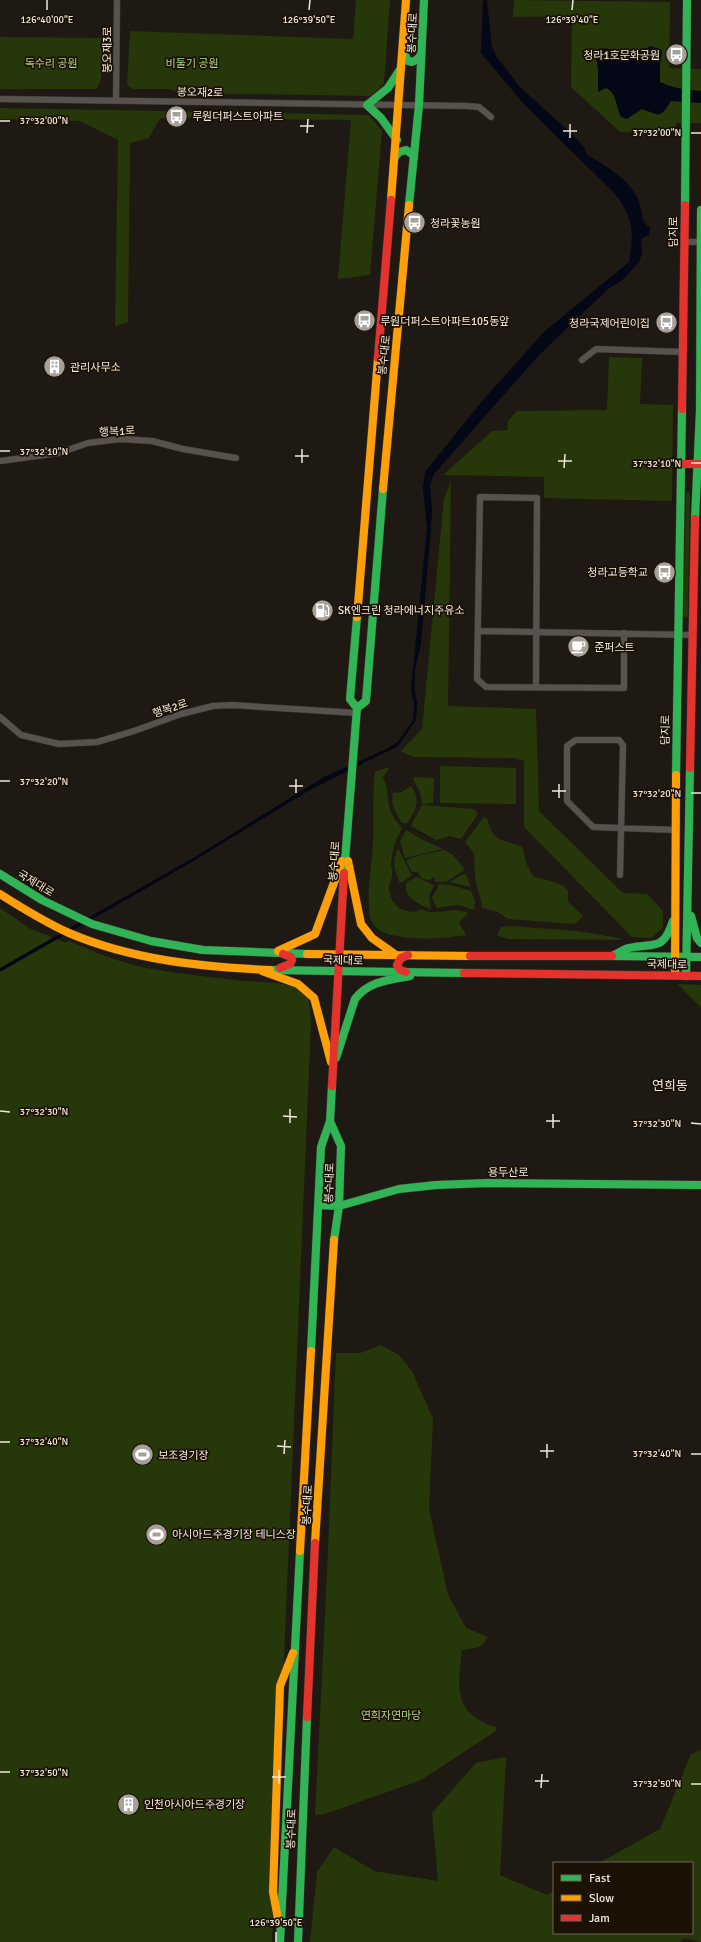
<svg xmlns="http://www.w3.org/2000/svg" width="701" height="1942" font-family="Signika,'Noto Sans KR',sans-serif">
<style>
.green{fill:#263709}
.water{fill:#030716}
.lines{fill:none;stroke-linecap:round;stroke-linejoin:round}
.street-casing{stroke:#3b3631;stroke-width:7}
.fast-casing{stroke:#3b3631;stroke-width:9}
.slow-casing{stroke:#3b3631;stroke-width:9}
.jam-casing{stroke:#3b3631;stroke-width:9}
.street{stroke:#57524d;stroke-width:6}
.fast{stroke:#30b455;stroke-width:8}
.slow{stroke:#ff9f0a;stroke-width:8}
.jam{stroke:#e5322d;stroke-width:8}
.ticks{fill:none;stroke:#f0e8df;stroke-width:1.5}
.labels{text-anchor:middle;stroke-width:3.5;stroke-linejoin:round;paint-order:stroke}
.street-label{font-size:11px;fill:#f0e8df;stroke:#1c1105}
.poi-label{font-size:11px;fill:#f0e8df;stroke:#1c1105;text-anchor:start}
.park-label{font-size:11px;fill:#aed682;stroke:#1c1105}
.quarter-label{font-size:13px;fill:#f0e8df;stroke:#1c1105}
.ticks-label{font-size:10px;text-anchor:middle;fill:#f0e8df;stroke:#1c1105;stroke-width:3.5;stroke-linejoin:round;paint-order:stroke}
</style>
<rect width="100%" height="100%" fill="#1f1913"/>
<path class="green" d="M356,0H390L384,84L370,96L185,93L167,89H133L127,85L130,31L353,39Z
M514,0L670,2L669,68L701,69V123H676V131L620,132L571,87L572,16L513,17Z
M0,37L103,38L101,80L97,89H0Z
M0,108L369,115L382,131L370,275L338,279L351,120L160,118L149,138L130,143L128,322L115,326L118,140L80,121L0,119Z
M609,357L642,358L640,404L673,405L672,501L544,498V477L443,475L492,431L507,430L508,421L517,411L607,410Z
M451,481L448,706L536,709L539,811L623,893L647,894L663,911V927L652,938L632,937L524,827V761L515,758L413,757L401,751L422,729L444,498Z
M688,491L690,494L688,616L685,618L683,614L686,494Z
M440,766L516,768V804L440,803Z
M388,767L389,768L383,777C384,781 387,785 387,789C389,807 389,814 402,828C396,840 392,850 391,864C391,868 393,872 392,876C392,879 390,882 389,885C388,895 394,907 404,910C410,912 416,913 421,909C437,918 451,905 468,913L459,922L466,935C446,939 389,943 375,926C370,922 369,912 369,906C367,886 372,865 373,845C374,821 372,796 375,772Z
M413,777L434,778L433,803L422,804C422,790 414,785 413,777Z
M411,786C421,798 416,812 407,823H402C396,813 390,805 393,792L400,793Z
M422,805L474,809L478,814L461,839L450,836L436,840L411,826Z
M486,817C489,822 489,827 492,832C500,844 513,841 523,848L526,863L533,876C545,881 558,880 568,890V902L583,916L575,924L508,919L498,912L482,908C481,895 476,888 475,877C473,860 479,856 465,842L483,818Z
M406,830L423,840L443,849L405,858L400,842Z
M398,848L412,876L400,883C394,871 392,860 398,848Z
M445,850L454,856L465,870L446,882H435V877L429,880L422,879L418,872H412L406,860L421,855Z
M466,874L471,887L450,882L461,875Z
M416,877L434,885L429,896L431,909C419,905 401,896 407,882Z
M438,884L450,885L471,891L475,901L474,910L458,905L437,908L432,897L438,888Z
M0,908L29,928L66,943L69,941C92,951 116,961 141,967C172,973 204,976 235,980C249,982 289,982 299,988C313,997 309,1009 311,1023L272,1942H0Z
M511,926L577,931L619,938L623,940L508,939L497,935L501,927Z
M678,984L701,985V1008Z
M381,1345L399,1355L412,1371L433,1419L429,1509L448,1595L466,1628L488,1637C482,1649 474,1648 462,1650C458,1688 452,1713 496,1727V1731L421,1780L325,1814L315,1815L327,1574L336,1353H360Z
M701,1750V1942L684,1938L679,1942H310L317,1872L334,1847L374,1871L438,1881L432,1813L476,1763L506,1757L500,1875L547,1895L554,1891V1933H692V1863H599L660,1829L691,1754Z"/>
<path class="water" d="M483,0H487L492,47L496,56L520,87L577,139L585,149L587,155C605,165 627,178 637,197C644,210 638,218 650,228L649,235L641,239L642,253L639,262L632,270L621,281L608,289L539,355L434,474L430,485L432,508L431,528L421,644L415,670V692L417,702L416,720L398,746L308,791L192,862L0,972V968L198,855L324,777L386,749L398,742L413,720L414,704L411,689L427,528L423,488L425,472L483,400L544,332L629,262C634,233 634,218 615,194L524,104L481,53Z
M650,46L662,50L660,66V82C672,88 687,90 701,91V103L671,101C659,119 662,116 642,109L627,119L621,117C616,108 617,92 606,88L598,92V69L595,52L598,49C617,45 631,64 650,46Z"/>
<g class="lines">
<defs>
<path id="street" d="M0,99L467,106L479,107L491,117
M116,100L117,0
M684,242H701
M582,360L596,349L683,352
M0,461L59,453L88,443L120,439L152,441L183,449L236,458
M479,631L693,635
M536,687L537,498L480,497L477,679L486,687L624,688V633
M0,717L21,735L59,744L97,742L134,731L181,714L213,706L232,705L357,713
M620,875L623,745L619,740H576L567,746V801L593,827L676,830"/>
<path id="fast" d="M403,51L408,61L412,62L418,59L421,54
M397,140L381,118L367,105L388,88L401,68
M395,157L399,152L406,150L412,154L414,158
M409,205L419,105L424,0
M685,205L687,0
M695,519L700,410L701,210
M357,708L366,701L383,489
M676,775L682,409
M344,873L357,708L350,699L357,617
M0,874L42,900L92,924L151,941L203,950L307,954
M691,916L697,938L701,943
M614,955C619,953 624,949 629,948C652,942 663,953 673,921
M612,956L701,957
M270,970L464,973
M686,976L690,768
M336,1058L355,999C369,981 389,980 410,976
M330,1121L341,1146L339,1206L334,1240
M319,1205L339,1206L399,1189L436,1185L488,1183L701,1185
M311,1351L321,1147L330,1121L332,1086
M280,1942L300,1551
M298,1942L307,1717"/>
<path id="slow" d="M391,200L406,0
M383,489L409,205
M357,617L378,358
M348,861L361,924L372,938L396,955
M0,894C22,908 45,922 69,933C132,960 202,967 270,970
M278,951L315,934L342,861
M307,954L470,956
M262,971L298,984L314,998L331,1062
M675,975L676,775
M315,1543L334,1240
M300,1551L311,1351
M278,1919L273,1892L280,1686L293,1653"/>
<path id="jam" d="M378,358L391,200
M682,409L685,205
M681,464H701
M690,768L695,519
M470,956H612
M280,968L290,964L292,960L291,957L283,954
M406,972L400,970L397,965L401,958L408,955
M464,973L701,976
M332,1086L344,873
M307,1717L315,1543"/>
</defs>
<use href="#street" class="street-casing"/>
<use href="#fast" class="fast-casing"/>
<use href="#slow" class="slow-casing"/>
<use href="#jam" class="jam-casing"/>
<use href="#street" class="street"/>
<use href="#fast" class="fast"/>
<use href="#slow" class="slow"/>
<use href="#jam" class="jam"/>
</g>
<path class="ticks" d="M47,10V0M309,10L310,0M572,10L573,0M0,121H10M300,126H314M563,131H577M307,133L308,119M691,133H701M570,138V124M0,451H10M295,456H309M558,461H572M302,463V449M691,463H701M564,468L565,454M0,781H10M289,786H303M552,791H566M296,793V779M691,793H701M559,798V784M0,1111L10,1112M283,1116L297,1117M546,1121H560M290,1123V1109M691,1123L701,1124M553,1128V1114M0,1442H10M277,1446L291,1447M540,1451H554M284,1454L285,1440M691,1454H701M547,1458V1444M0,1772H10M272,1777H286M535,1781H549M279,1784V1770M691,1784H701M541,1788L542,1774M276,1942V1932"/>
<defs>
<symbol id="bus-disc" viewBox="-11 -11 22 22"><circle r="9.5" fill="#a7a098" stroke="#1c1105"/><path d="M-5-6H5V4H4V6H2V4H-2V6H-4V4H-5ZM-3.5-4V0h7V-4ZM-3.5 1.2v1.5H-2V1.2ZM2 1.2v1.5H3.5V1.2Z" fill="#fff"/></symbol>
<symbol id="building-disc" viewBox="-11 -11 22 22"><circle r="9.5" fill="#a7a098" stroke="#1c1105"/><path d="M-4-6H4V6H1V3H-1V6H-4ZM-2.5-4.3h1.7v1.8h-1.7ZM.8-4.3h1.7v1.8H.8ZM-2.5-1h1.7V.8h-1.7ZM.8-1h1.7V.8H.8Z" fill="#fff"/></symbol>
<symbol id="fuel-disc" viewBox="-11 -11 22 22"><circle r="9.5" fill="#a7a098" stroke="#1c1105"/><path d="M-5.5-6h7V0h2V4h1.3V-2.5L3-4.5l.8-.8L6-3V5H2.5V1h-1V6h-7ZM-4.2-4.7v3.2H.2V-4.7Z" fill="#fff"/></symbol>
<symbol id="cafe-disc" viewBox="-11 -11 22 22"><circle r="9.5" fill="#a7a098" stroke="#1c1105"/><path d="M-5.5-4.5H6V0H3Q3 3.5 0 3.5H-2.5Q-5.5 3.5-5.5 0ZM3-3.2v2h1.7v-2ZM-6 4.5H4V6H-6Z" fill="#fff"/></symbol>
<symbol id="stadium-disc" viewBox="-11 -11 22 22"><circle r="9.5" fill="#a7a098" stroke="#1c1105"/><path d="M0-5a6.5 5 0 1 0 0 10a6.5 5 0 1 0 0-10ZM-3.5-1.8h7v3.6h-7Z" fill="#fff"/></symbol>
</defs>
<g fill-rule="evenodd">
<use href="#bus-disc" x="664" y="42" width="25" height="25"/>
<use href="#bus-disc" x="164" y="104" width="25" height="25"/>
<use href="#bus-disc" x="402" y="210" width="25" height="25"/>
<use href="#bus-disc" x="352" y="308" width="25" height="25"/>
<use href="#bus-disc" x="654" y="310" width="25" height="25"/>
<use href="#building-disc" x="42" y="354" width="25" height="25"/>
<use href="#bus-disc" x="652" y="560" width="25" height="25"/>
<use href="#fuel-disc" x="310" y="598" width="25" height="25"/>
<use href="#cafe-disc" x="566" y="634" width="25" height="25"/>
<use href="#stadium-disc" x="130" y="1442" width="25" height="25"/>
<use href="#stadium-disc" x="144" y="1522" width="25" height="25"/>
<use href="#building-disc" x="116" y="1792" width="25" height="25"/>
</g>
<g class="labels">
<g class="street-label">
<text transform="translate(412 33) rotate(-87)" y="4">봉수대로</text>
<text transform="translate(107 50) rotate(-90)" y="4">봉오재3로</text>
<text transform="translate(200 92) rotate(1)" y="4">봉오재2로</text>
<text transform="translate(673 232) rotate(-90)" y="4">담지로</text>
<text transform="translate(384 355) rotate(-84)" y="4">봉수대로</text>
<text transform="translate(117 431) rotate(-3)" y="4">행복1로</text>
<text transform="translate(170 708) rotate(-18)" y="4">행복2로</text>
<text transform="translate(665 730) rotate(-89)" y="4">담지로</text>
<text transform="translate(334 861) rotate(-85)" y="4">봉수대로</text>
<text transform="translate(36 883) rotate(31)" y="4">국제대로</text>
<text transform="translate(343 960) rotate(2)" y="4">국제대로</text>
<text transform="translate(667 964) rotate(1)" y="4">국제대로</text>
<text x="508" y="1176">용두산로</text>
<text transform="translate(329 1183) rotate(-88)" y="4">봉수대로</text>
<text transform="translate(307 1505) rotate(-87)" y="4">봉수대로</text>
<text transform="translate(291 1829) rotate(-88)" y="4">봉수대로</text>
</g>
<g class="poi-label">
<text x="660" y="59" text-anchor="end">청라1호문화공원</text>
<text x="192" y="120">루원더퍼스트아파트</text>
<text x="430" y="227">청라꽃농원</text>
<text x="380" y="325">루원더퍼스트아파트105동앞</text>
<text x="650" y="327" text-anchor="end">청라국제어린이집</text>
<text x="70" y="371">관리사무소</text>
<text x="648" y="576" text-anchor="end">청라고등학교</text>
<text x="338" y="614">SK엔크린 청라에너지주유소</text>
<text x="594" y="651">준퍼스트</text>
<text x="158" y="1459">보조경기장</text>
<text x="172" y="1538">아시아드주경기장 테니스장</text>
<text x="144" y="1808">인천아시아드주경기장</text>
</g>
<g class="park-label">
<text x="51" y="67">독수리 공원</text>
<text x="192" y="67">비둘기 공원</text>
<text x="391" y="1719">연희자연마당</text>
</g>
<g class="quarter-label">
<text x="670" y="1090">연희동</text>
</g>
</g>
<g class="ticks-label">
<text x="47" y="23">126°40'00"E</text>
<text x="309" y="23">126°39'50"E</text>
<text x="572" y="23">126°39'40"E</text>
<text x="44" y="124">37°32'00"N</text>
<text x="657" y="136">37°32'00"N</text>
<text x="44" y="455">37°32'10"N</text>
<text x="657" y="467">37°32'10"N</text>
<text x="44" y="785">37°32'20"N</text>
<text x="657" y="797">37°32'20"N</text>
<text x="44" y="1115">37°32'30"N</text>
<text x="657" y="1127">37°32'30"N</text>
<text x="44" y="1445">37°32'40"N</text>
<text x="657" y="1457">37°32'40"N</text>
<text x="44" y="1776">37°32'50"N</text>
<text x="657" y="1787">37°32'50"N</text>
<text x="276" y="1926">126°39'50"E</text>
</g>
<rect x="553" y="1862" width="140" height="72" fill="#1c1105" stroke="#71675c"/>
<rect x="561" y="1875" width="20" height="6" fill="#30b455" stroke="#71675c"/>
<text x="589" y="1882" font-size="12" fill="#f0e8df">Fast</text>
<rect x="561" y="1895" width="20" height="6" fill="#ff9f0a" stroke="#71675c"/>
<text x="589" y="1902" font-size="12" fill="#f0e8df">Slow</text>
<rect x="561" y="1915" width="20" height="6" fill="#e5322d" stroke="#71675c"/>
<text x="589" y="1922" font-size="12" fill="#f0e8df">Jam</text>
</svg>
